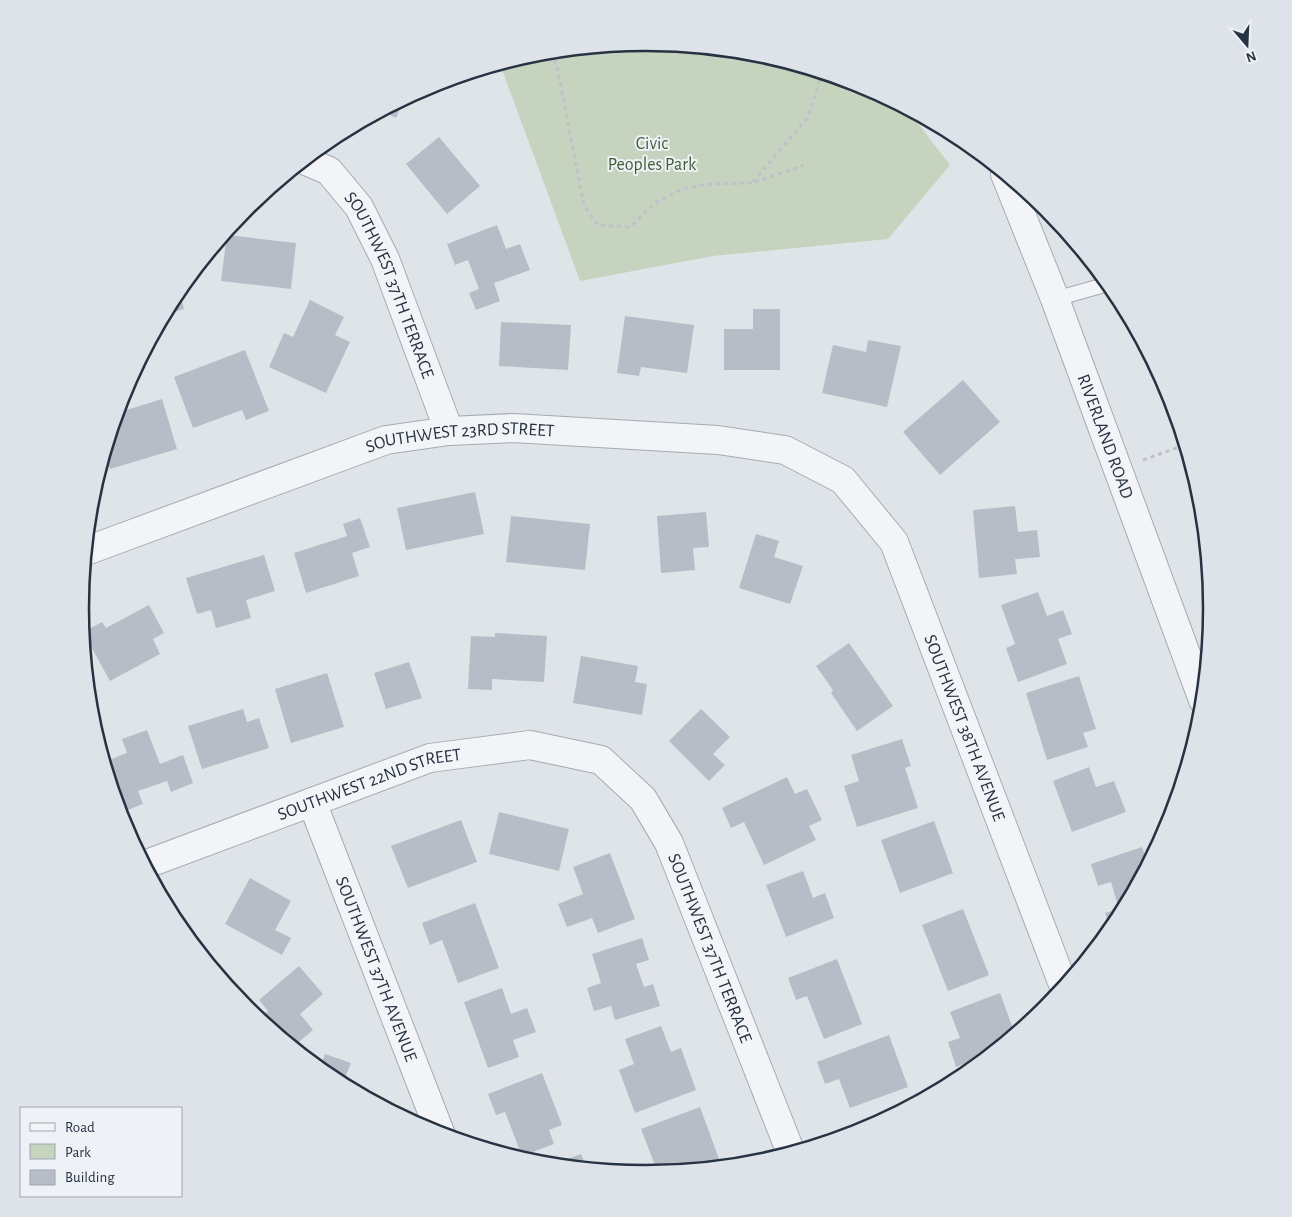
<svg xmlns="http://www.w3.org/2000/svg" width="1292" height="1217" font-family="'Alegreya Sans',sans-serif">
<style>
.green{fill:#c6d4bf}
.building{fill:#b6bdc7}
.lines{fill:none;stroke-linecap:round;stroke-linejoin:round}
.service-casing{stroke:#a4abb4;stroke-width:16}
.minor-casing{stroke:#a4abb4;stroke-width:30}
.tertiary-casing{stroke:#a4abb4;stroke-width:30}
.path{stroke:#bdc2c8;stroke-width:3;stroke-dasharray:4 4;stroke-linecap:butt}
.service{stroke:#f2f4f7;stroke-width:14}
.minor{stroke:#f2f4f7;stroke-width:28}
.tertiary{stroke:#f2f4f7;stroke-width:28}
.labels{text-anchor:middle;stroke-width:4;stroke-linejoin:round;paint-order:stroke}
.park-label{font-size:18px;fill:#3e5e33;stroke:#eef2f7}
.street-label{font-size:18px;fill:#273242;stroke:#eef2f7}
.rim{fill:none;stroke:#273242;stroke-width:2.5}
</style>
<rect width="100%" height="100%" fill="#dfe4e9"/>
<path class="green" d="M646,43L757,53L863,86L907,109L950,165L888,239L713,256L580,281L500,64L536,53Z"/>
<path class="building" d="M404,99L396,118L382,111L387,108Z
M439,137L480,186L447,214L406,164Z
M497,225L506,249L520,244L530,270L494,283L500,301L476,310L469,293L479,289L468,260L455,265L447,244Z
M227,235L296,243L291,289L221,281Z
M179,290L184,309L164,315L176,294Z
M310,300L344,317L335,335L350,342L326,393L269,367L284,333L293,337Z
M753,309H780V370H724V329H753Z
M625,316L694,325L687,373L641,367L639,376L617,373Z
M501,322L571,325L568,370L499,366Z
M868,340L901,346L887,407L822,393L833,345L866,352Z
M245,350L269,411L246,420L242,410L193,428L174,377Z
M963,380L1000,422L940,475L903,432Z
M162,399L177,449L110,469L105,452L117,413Z
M475,492L484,534L406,550L397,508Z
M1015,506L1018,532L1037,530L1040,557L1015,559L1017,574L979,578L973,510Z
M706,512L709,547L693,548L695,570L661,573L657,516Z
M511,516L590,524L585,570L506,562Z
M360,518L370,547L352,553L359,576L306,593L294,553L347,536L343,524Z
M756,534L779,541L774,557L803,566L790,604L739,588Z
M264,555L275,591L246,600L251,618L216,628L211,610L197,614L186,578Z
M1038,592L1047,616L1063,610L1072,634L1058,639L1067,664L1018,682L1006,648L1015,644L1001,605Z
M149,605L164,633L153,639L160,654L110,681L83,632L102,622L106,628Z
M495,633L547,636L544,682L492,679V690L468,689L471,636L495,637Z
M849,643L893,706L857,731L831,693L833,690L816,666Z
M581,656L638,666L635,682L647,684L642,715L573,703Z
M409,662L422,698L386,709L374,673Z
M327,673L344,727L291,743L275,689Z
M1079,676L1096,729L1083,733L1088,747L1047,760L1026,693Z
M243,709L247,722L259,718L269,748L202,769L188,726Z
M701,709L730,737L713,754L725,765L709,781L669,741Z
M147,730L160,764L183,755L193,783L171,792L167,781L138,791L143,804L120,813L104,762L127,753L122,739Z
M902,739L911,766L905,768L918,808L857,827L844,786L859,781L851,755Z
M1089,767L1096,787L1114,781L1126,812L1072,832L1053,781Z
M787,777L795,794L807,789L822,820L809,826L816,840L764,865L744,822L731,828L722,808Z
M499,812L569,829L559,871L489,854Z
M461,820L477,862L408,888L391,846Z
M934,821L953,873L900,893L881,840Z
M1142,847L1148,865L1116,923L1111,930L1105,913L1119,909L1111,882L1098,886L1091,864Z
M610,853L635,919L598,933L592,918L567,927L558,904L583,894L573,867Z
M803,871L813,898L825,893L834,918L786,937L766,885Z
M250,878L291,901L275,930L291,938L282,955L225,924Z
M475,903L499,968L458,983L442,940L430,945L422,923Z
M963,909L989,975L948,991L922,925Z
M642,938L649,960L636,964L644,987L653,984L660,1006L615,1020L611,1006L594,1011L587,988L601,983L592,954Z
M837,959L862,1024L824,1039L807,996L796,1000L788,978Z
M299,966L323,994L300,1014L313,1030L293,1047L258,1019L268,1011L259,1000Z
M502,988L511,1014L527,1008L536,1032L513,1040L519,1057L488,1068L464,1002Z
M1000,993L1015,1034L973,1069L971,1061L956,1067L948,1042L960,1038L950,1012Z
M661,1026L671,1052L681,1048L696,1090L635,1113L619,1070L634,1064L625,1039Z
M889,1035L908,1087L850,1108L839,1079L825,1084L817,1062Z
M325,1054L351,1063L342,1085L331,1079L320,1069Z
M542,1073L562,1125L549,1130L554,1144L522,1156L505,1112L496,1115L488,1094Z
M700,1107L722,1167L658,1173L641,1129Z
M581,1154L587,1169L551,1165Z"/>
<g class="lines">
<defs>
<path id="service" d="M1055,299L1108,284"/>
<g id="minor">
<path id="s1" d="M304,160L329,171L359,207L385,259L449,431"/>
<path id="s2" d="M86,551L386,440L449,431L513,428L718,440L785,450L843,480L894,542L1064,987"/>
<path id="s3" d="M312,802L441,1135"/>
<path id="s4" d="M144,865L430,758L530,745L601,760L643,799L669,843L791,1153"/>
</g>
<g id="tertiary">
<path id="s5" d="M1005,174L1055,299L1203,700"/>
</g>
</defs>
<use href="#service" class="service-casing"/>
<use href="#minor" class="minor-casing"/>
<use href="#tertiary" class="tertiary-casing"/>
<path class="path" d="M552,52L557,67L584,205L598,225L630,227L655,203L682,189L710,184L753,183L804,165
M753,182L808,117L821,76L820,73
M1143,460L1185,445"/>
<use href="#service" class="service"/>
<use href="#minor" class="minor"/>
<use href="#tertiary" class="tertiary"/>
</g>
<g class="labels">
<g class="park-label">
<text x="652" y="149">Civic<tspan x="652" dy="21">Peoples Park</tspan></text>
</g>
<g class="street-label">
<text dy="6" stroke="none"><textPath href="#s1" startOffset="158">SOUTHWEST 37TH TERRACE</textPath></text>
<text dy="6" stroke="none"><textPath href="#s5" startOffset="281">RIVERLAND ROAD</textPath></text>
<text dy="6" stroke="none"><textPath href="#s2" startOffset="394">SOUTHWEST 23RD STREET</textPath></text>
<text dy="6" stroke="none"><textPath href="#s2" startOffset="1065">SOUTHWEST 38TH AVENUE</textPath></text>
<text dy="6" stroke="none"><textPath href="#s4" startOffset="240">SOUTHWEST 22ND STREET</textPath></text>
<text dy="6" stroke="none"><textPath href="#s4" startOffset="700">SOUTHWEST 37TH TERRACE</textPath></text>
<text dy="6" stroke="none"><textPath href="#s3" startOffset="179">SOUTHWEST 37TH AVENUE</textPath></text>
</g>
</g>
<path d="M0 0H1292V1217H0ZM89 608a557 557 0 1 1 1114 0a557 557 0 1 1-1114 0Z" fill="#dee3e9" fill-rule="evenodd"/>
<path class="rim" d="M89 608a557 557 0 1 1 1114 0a557 557 0 1 1-1114 0Z"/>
<rect x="20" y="1107" width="162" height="90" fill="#eef2f7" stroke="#9ea5af"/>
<rect x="30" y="1123" width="25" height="8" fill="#f2f4f7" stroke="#9ea5af"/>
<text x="65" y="1132" font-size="15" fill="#273242">Road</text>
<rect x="30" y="1144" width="25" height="15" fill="#c6d4bf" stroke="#9ea5af"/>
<text x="65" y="1157" font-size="15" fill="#273242">Park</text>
<rect x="30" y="1170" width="25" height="15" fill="#b6bdc7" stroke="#9ea5af"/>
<text x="65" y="1182" font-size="15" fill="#273242">Building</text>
<g transform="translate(1247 45) rotate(161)" stroke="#eef2f7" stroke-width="4" paint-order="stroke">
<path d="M0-4L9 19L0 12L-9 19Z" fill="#273242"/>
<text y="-8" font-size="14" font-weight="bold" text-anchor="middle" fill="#273242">N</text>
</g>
</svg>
